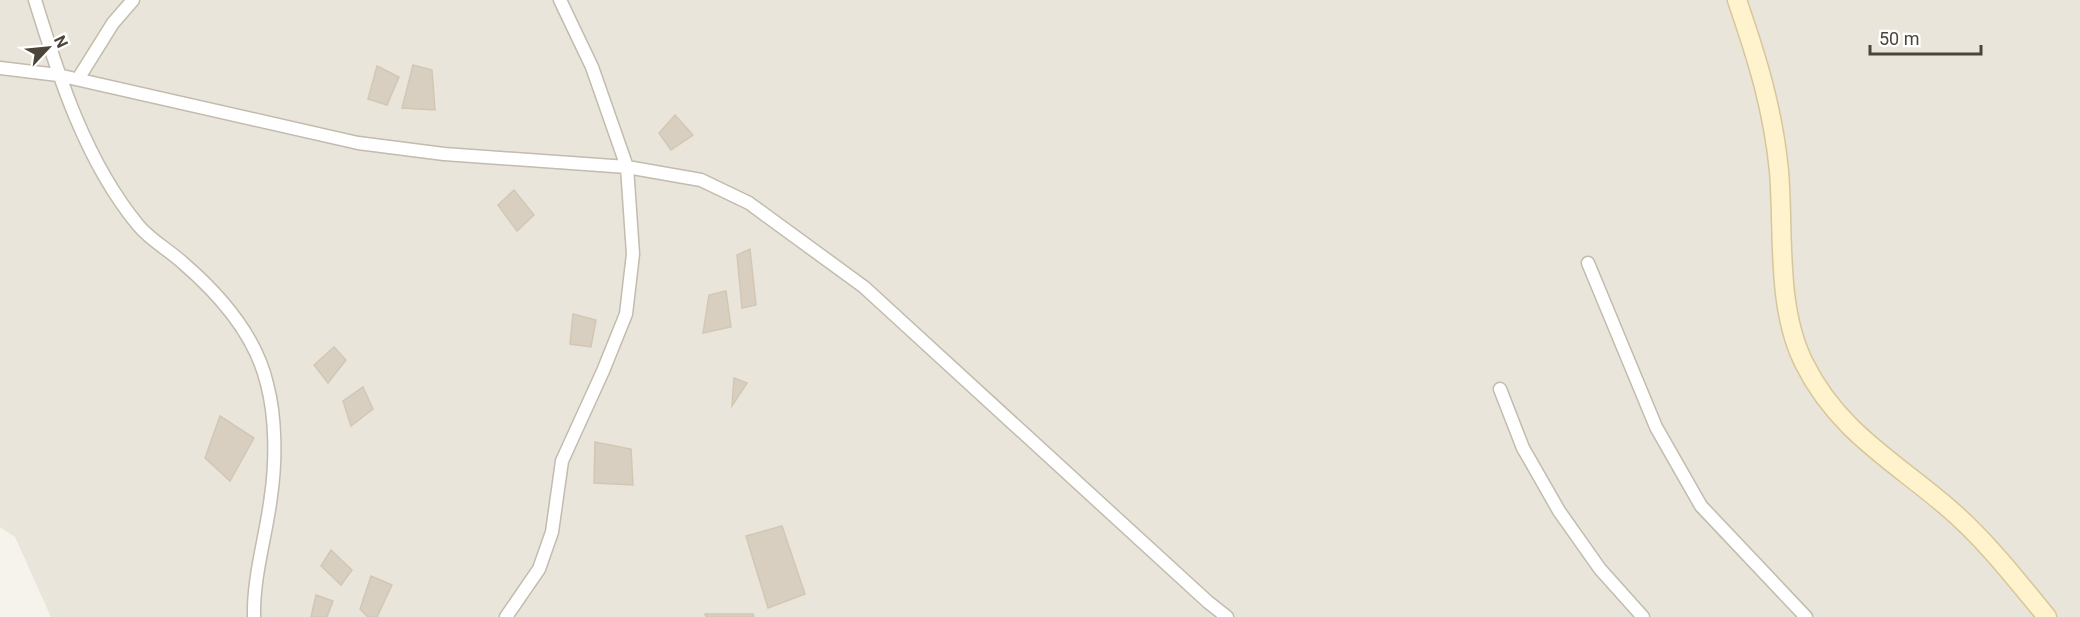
<svg xmlns="http://www.w3.org/2000/svg" width="2080" height="617" font-family="Roboto,sans-serif">
<style>
.residential{fill:#eae5da}
.building{fill:#d8cfc1;stroke:#d3c7b4;stroke-width:1.5}
.lines{fill:none;stroke-linecap:round;stroke-linejoin:round}
.street-casing{stroke:#c2bbae;stroke-width:15}
.secondary-casing{stroke:#d6c79b;stroke-width:21}
.street{stroke:#fff;stroke-width:12}
.secondary{stroke:#fff3cd;stroke-width:18}
</style>
<rect width="100%" height="100%" fill="#f6f3ec"/>
<path class="residential" d="M0,0H2080V617H51L15,537L0,527Z"/>
<path class="building" d="M413,65L432,70L435,110L402,108Z
M377,66L399,77L387,105L368,99Z
M675,115L693,135L671,150L659,133Z
M514,190L534,215L517,231L498,205Z
M750,249L756,305L742,308L737,255Z
M726,291L731,327L703,333L709,295Z
M573,314L596,320L591,347L570,344Z
M334,347L346,360L328,383L314,365Z
M734,378L747,383L732,406Z
M363,387L373,409L351,426L343,401Z
M220,416L254,438L230,481L205,458Z
M595,442L631,449L633,485L594,483Z
M782,526L805,594L768,608L746,536Z
M331,550L352,570L341,585L321,566Z
M371,576L392,585L377,617H368L360,609Z
M316,595L333,601L327,617H311Z
M705,614H753L754,617H706Z"/>
<g class="lines">
<defs>
<path id="street" d="M35,0C59,78 86,162 138,225C150,240 169,250 183,263C219,294 256,336 267,384C276,417 276,462 271,496C266,537 253,576 254,617
M0,68L58,75L358,143L444,154L627,167L701,180L749,203L864,287L1208,602L1227,617
M78,79L113,23L133,0
M1588,263L1656,427L1701,506L1806,617
M1500,389L1523,448L1559,511L1600,569L1643,617
M506,617L539,569L552,532L562,461L603,371L626,314L633,254L627,167L592,67L560,0"/>
<path id="secondary" d="M1737,0C1757,58 1773,109 1779,171C1784,232 1776,308 1804,363C1837,430 1892,460 1946,506C1984,538 2015,578 2047,617"/>
</defs>
<use href="#street" class="street-casing"/>
<use href="#secondary" class="secondary-casing"/>
<use href="#street" class="street"/>
<use href="#secondary" class="secondary"/>
</g>
<g transform="translate(48 48) rotate(64)" stroke="#ffffff" stroke-width="4.5" paint-order="stroke">
<path d="M0-4.5L10 22L0 15L-10 22Z" fill="#4b4439"/>
<text y="-9" font-size="16" font-weight="bold" text-anchor="middle" fill="#4b4439">N</text>
</g>
<path d="M1870 45v9h111v-9" fill="none" stroke="#4b4439" stroke-width="3"/>
<text x="1879" y="45" font-size="18" fill="#4b4439" stroke="#ffffff" stroke-width="4.5" paint-order="stroke">50 m</text>
</svg>
